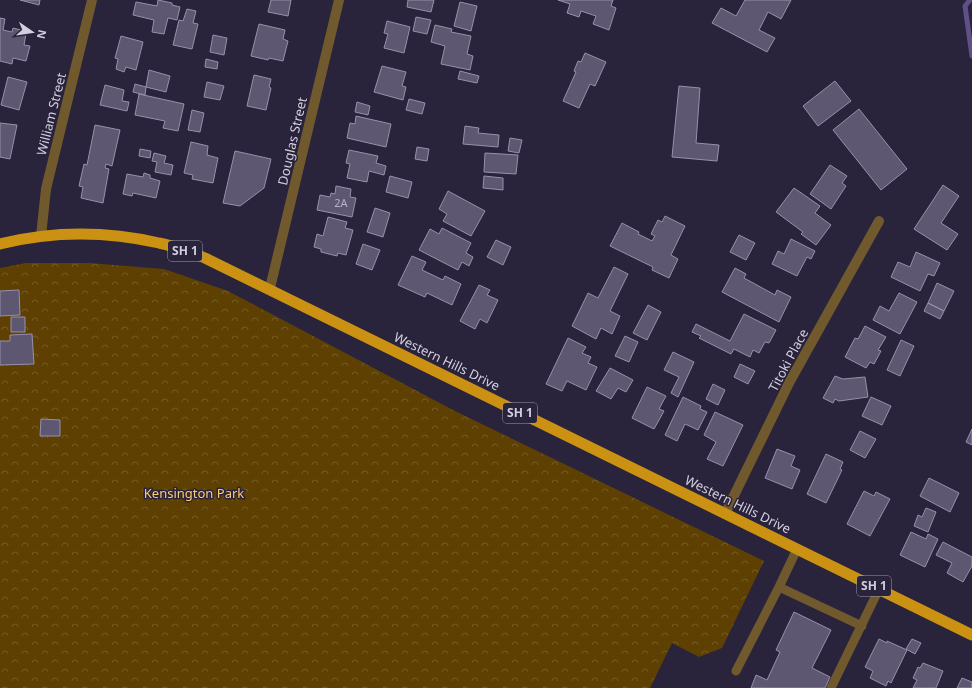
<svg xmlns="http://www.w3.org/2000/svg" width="972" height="688" font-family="'Noto Sans',sans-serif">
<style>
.forest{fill:url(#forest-crowns)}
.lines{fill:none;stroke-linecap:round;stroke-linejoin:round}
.stream{stroke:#5f5088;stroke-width:5}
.building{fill:#5d5772;stroke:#9790ae}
.service{stroke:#71592e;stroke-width:9}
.minor{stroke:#71592e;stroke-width:10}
.trunk{stroke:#ca9112;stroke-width:11}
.labels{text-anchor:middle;stroke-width:3;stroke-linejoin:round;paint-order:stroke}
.number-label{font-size:11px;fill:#b6b1c4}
.shield{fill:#29233b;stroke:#a09bae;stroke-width:1}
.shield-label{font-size:12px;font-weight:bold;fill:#d3cfdf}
.street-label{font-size:13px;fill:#d3cfdf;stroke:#29233b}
.park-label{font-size:13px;fill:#fecb74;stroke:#29233b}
</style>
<defs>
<pattern id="forest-crowns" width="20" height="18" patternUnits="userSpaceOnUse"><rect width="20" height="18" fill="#5e4102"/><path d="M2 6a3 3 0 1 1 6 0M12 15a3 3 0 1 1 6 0" fill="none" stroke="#745b26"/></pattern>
</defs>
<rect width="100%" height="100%" fill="#29233b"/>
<path class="forest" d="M26,263H89L164,269L228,291L455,411L764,561L722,648L699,657L672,643L650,688H0V268Z"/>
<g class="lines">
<path class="stream" d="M970,0L965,6L972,56"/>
</g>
<path class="building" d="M20,0H40L39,5Z
M158,0L172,3V5L180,7L177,20L168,18L164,34L152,32L154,20L133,15L136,2L157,6Z
M271,0H291L288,16L268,12Z
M408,0H434L431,12L407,7Z
M558,0H613L611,6L616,8L609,30L593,24L596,16L581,11L579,17L567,13L570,4Z
M745,0H791L781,19L768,12L759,30L775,38L767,52L712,23L721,8L736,16Z
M460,2L477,6L471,31L454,26Z
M187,9L196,11L193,23L198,24L192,49L173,45L179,20L183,21Z
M416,17L431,20L427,34L413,31Z
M0,18L5,19L3,30L12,32L13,28L21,30L20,33L26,34L24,45L30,46L26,61L13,58L12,64L0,61Z
M387,21L410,27L404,53L384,48L388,34L384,33Z
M259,24L285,30L283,39L288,41L283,61L269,58L268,60L251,56Z
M435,25L452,29L451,32L471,36L467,54L473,56L470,70L441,64L445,46L431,42Z
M213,35L227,38L224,55L210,52Z
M121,36L143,42L136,70L126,67L124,72L116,69L118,59L115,58Z
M585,53L606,62L595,86L590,84L579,108L563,101L576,72L574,71L578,61L581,62Z
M206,59L218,62L217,69L205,67Z
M382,66L406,72L402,86L406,87L403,100L374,92Z
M149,70L170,76L166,92L146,87Z
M460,71L479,76L477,83L458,79Z
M254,75L271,79L269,87L271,88L266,110L247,106Z
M8,77L27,82L19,110L1,105Z
M835,81L851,101L818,126L803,106Z
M207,82L224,86L220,100L204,97Z
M135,84L146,87L145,95L133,92Z
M105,85L124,90L122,101L129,102L127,111L100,105Z
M679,86L700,88L696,143L719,145L717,161L672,157Z
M139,94L184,104L178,131L163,128L165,121L135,115Z
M409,99L425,103L422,114L406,110Z
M357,102L370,106L368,115L355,112Z
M859,109L907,169L881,190L833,130Z
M192,110L204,113L200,132L188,130Z
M356,116L391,124L386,147L347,138L350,123L355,124Z
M0,123L17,125L10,159L0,157Z
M95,125L120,130L112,166L106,164L105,168L109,169L103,203L81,198L83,187L79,186L84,164L87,165Z
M465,126L479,128L478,133L499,135L498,147L463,144Z
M510,138L522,140L519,153L508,151Z
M191,142L208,146L207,155L218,158L213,183L192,179L193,175L184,173Z
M417,147L429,149L427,161L415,159Z
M140,149L151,151L150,158L139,156Z
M349,150L378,156L376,163L386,166L384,175L369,171L367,182L347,178L350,164L346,163Z
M235,151L271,159L264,188L240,206L223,203Z
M154,153L166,156L164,163L173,165L171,175L155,172L157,162L152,161Z
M485,153L518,155L516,174L484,172Z
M830,165L847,176L842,183L846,186L831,209L810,194Z
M144,173L150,175V178L160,181L156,198L133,193L132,196L123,194L127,174L143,177Z
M390,176L412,182L408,198L386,192Z
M484,176L503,178V190L483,188Z
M943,185L959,196L941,223L958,234L947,250L914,229Z
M336,186L351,189L350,197L356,198L352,217L317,210L320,195L330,197L331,193L335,194Z
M794,188L820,206L815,213L831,225L816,245L801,234L803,232L776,212Z
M448,191L485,211L471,236L443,221L447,214L439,209Z
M375,208L390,213L383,237L367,232Z
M665,216L685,226L671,255L678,259L669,278L652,270L653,267L610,246L622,223L639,232L638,234L652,241L655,236L651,234L658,220L662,222Z
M328,217L347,222L345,228L353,230L346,255L338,253L337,256L321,252V249L314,247L317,234L323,236Z
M442,228L471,243L466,253L473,257L469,266L462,262L458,270L419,250L430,229L439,234Z
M739,235L755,243L746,260L730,252Z
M791,239L815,251L811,259L807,257L797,276L772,264L778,251L784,254Z
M496,240L511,247L503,265L487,257Z
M363,244L380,250L372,270L356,264Z
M916,252L940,263L934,276L928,274L920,291L891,277L898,262L910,267Z
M412,256L426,262L422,270L443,280L445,276L461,284L452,305L427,293L425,297L398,285Z
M614,267L628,274L610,311L620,316L612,334L601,328L596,339L572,326L588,293L598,298Z
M735,268L746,274L744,278L775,295L777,290L791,297L779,322L722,292Z
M937,283L954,291L944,311L928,303Z
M479,285L490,290L487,295L498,300L487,323L480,319L475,329L460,321Z
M19,290L20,315L0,316V291Z
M899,293L917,302L900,334L873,320L880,306L889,311Z
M928,303L944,311L940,319L924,311Z
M648,305L661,312L647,340L633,333Z
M744,314L776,330L769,343L765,342L759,353L753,350L750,357L734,349L731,354L699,338L701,336L692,332L696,324L730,341Z
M11,317H25V332H11Z
M865,326L886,337L878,350L881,351L874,364L870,362L866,368L845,357L855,338L858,339Z
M32,334L34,364L0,365V341H10V335Z
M625,336L638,342L629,362L615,356Z
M568,338L586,347L582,353L591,357L588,363L597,367L586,390L567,381L562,391L546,384Z
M901,340L914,346L900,376L887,370Z
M673,352L694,362L678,397L671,393L679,377L664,370Z
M740,364L755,371L748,384L734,377Z
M610,368L633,380L626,392L618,388L611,399L596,391Z
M835,376L843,379L865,377L868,397L839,401L835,399L833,403L823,398Z
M713,384L725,390L718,405L706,399Z
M647,387L666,396L659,409L664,411L654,429L632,418Z
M683,397L701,406L700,409L707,412L698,430L685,424L677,441L665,435Z
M871,397L891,406L882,425L862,416Z
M715,412L743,425L723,466L707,459L716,442L704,435Z
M41,419L60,420V436H40Z
M972,429V445L966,442Z
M860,431L876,439L865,458L850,450Z
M777,449L795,456L791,466L800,470L792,489L765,478Z
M826,454L843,462L840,469L842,470L826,503L807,494Z
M929,478L959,493L950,512L920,496Z
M864,491L874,496L876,492L890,499L870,536L847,524Z
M926,508L936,512L928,532L914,526L918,515L922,517Z
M911,532L926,539L928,534L938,539L925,567L900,555Z
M943,542L972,557V566L963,582L947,573L952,563L936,555Z
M794,612L831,630L812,668L830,677L825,688H751L756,675L767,680L780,652L776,650Z
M879,639L887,643V641L907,650L891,683L888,681L886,686L870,678L873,671L865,667Z
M912,639L921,643L915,654L906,649Z
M923,663L943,671L936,688H913L917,680L913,678L918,667L920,668Z
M962,678L972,682V688H957Z"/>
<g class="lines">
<path class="service" d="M797,549L779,587L862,626
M736,671L779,587
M831,688L879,589"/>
<path class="minor" d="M41,236L46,189L92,0
M270,288L339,0
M725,514L789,383L879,221"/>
<path class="trunk" d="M0,244C52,231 106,231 159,243C174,246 190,252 205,258L972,635"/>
</g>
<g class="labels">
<g class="number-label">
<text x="341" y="207">2A</text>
</g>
<g class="shield">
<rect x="168" y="241" width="34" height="20" rx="3"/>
<rect x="503" y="403" width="34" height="20" rx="3"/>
<rect x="857" y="576" width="34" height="20" rx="3"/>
</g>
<g class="shield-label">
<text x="185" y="255">SH 1</text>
<text x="520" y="417">SH 1</text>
<text x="874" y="590">SH 1</text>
</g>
<g class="street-label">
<text transform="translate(51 114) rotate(-76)" y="5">William Street</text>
<text transform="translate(292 141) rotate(-77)" y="5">Douglas Street</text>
<text transform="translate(788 360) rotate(-62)" y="5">Titoki Place</text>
<text transform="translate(447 361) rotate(26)" y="5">Western Hills Drive</text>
<text transform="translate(738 504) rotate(26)" y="5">Western Hills Drive</text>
</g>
<g class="park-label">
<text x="194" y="498">Kensington Park</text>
</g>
</g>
<g transform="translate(32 32) rotate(103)" stroke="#29233b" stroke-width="3" paint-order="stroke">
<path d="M0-3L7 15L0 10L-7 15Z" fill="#d3cfdf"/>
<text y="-6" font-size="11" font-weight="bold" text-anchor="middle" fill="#d3cfdf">N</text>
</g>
</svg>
